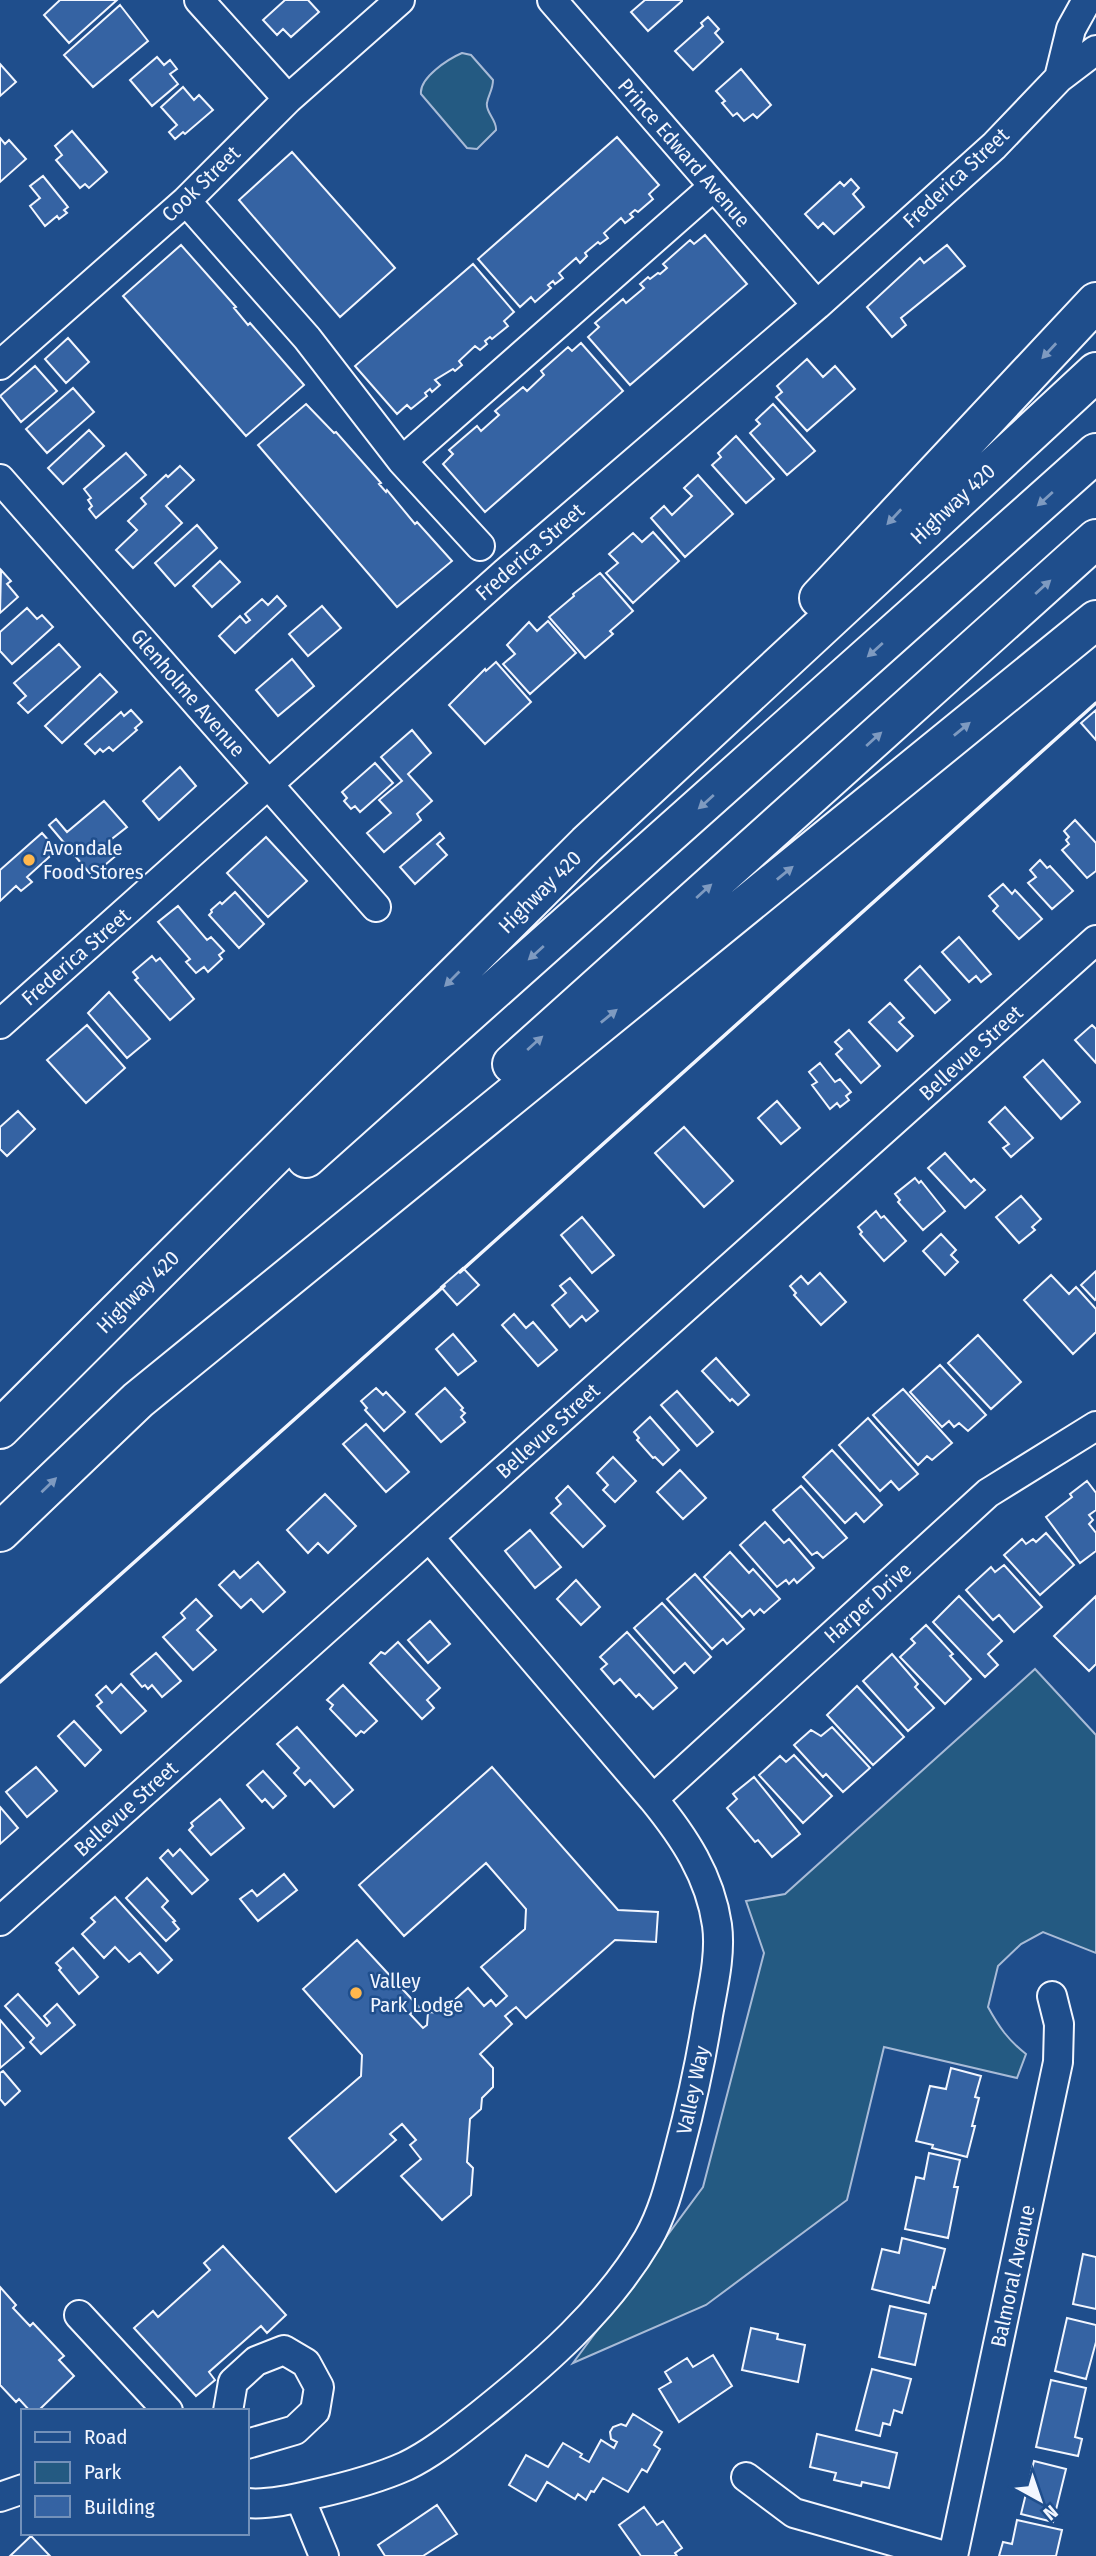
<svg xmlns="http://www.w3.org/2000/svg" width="1096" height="2556" font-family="'Fira Sans Condensed',sans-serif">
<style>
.green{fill:#245a82;stroke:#a8bbd7;stroke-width:2}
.building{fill:#3563a3;stroke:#f2f6ff;stroke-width:2}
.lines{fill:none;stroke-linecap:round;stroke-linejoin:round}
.minor-casing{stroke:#f2f6ff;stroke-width:32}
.highway-casing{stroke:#f2f6ff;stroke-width:42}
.minor{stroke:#1f4e8c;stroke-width:28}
.highway{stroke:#1f4e8c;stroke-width:38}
.wall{stroke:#f2f6ff;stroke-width:3.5}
.oneway{fill:#7e9ac0}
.poi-dot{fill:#ffb74d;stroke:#1f4e8c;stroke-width:2.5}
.labels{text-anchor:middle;stroke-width:5;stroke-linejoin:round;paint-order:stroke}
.street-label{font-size:21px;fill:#f2f6ff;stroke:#1f4e8c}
.poi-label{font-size:21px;fill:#f2f6ff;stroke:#1f4e8c;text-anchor:start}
</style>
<rect width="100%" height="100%" fill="#1f4e8c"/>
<path class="green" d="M462,53L471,55L493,80C493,90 488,95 487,103C485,112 497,120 496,130L477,149L467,148L421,94C419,78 448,59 462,53Z
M1035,1669L1096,1735V1953L1043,1932L1021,1944L998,1966L988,2007C999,2027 1008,2040 1026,2054L1017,2078L884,2047L847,2200L706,2305L573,2363L703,2187L764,1953L746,1901L785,1894Z"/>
<path class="building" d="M60,0H117L69,43L44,15Z
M285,0H308L319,12L291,37L283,29L277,35L263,20Z
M645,0H682V1L648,31L631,12Z
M120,5L148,41L93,87L64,55Z
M708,17L719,29L715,33L723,42L693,70L675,51L703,26L701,23Z
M157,57L164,65L170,60L177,69L170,74L178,84L152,106L130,80Z
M0,64L16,82L0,96Z
M741,69L771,105L757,118L753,114L744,121L737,113L733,116L722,103L725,101L716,91Z
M183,87L194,100L199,95L213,110L185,134L183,132L175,139L169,132L177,125L161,107Z
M72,131L107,172L89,188L85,184L80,188L56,160L62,155L55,146Z
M617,137L659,185L649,194L653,199L638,212L635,210L630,214L633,217L625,223L621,218L604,233L608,238L600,244L598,242L585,253L587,256L580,263L576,258L559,273L563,278L555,284L553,281L548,285L551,288L535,302L531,297L520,307L478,259Z
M0,138L5,144L9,140L26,159L0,182Z
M292,152L395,268L340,317L239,200Z
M43,176L68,207L64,210L67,213L59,219L57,216L45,226L30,206L40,198L30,186Z
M851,179L859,188L853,194L864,207L834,234L823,223L818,228L805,214L840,182L844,186Z
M705,235L747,284L630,385L588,337L599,327L595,323L623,299L626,303L644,288L640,284L648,277L650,279L658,273L660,274L667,268L663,264L690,240L694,244Z
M181,245L236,307L234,308L248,325L250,323L304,385L246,436L123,296Z
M947,245L965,266L901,318L906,325L892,337L867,307L920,258L924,263Z
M473,264L514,312L504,321L508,326L492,339L490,337L485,341L487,344L480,350L475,346L459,361L462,365L455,371L453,369L435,380L440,385L432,392L430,389L425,393L427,396L411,409L407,405L397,414L355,366Z
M68,338L89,362L66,383L45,359Z
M581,343L623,391L485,512L443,464L453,454L449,450L477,426L481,431L499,415L495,411L523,387L527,391L544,375L541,371L568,347L572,351Z
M807,359L823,377L835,366L855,389L807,431L776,397L782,392L777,386Z
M35,366L57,391L21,422L0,396Z
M73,388L94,412L47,453L26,429Z
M306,404L334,433L336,432L381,483L379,484L386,492L387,490L415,524L417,522L452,561L397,607L258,445Z
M773,404L815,451L787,475L750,433L760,424L756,420Z
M89,430L104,446L63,484L48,468Z
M736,436L774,479L746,503L712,465L721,457L718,453Z
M126,453L146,475L96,518L89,509L92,506L88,500L91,498L84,489Z
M180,466L194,480L166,506L182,523L133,568L116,550L137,530L128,521L146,504L141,498L166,475L168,477Z
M698,475L733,514L685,557L651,518L664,506L672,515L692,496L684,488Z
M197,525L217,548L175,586L155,563Z
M653,532L679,561L633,603L606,573L618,563L609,554L633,533L642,542Z
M220,561L240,582L212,607L193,586Z
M1,570L11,581L7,584L18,597L0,613Z
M600,573L633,611L610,631L613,634L585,658L549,617L574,596L573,594Z
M277,596L286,606L235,653L219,636L240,616L246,623L250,620L245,614L262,599L268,605Z
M322,606L341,628L308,656L289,634Z
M27,608L37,619L42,615L53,627L12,664L0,651V632Z
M548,621L576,653L530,694L503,664L515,654L507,645L529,622L537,631Z
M59,644L80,667L28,713L18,703L26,696L14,683Z
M292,659L314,686L278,716L256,690Z
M496,662L531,702L485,744L449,705L485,669L486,671Z
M100,674L117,692L62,743L45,726Z
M131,710L142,722L135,728L137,730L113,751L109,747L103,752L100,749L95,754L85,744L121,712L124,716Z
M1096,710V740L1081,723Z
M412,730L431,753L408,774L432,801L417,814L421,820L384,852L367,833L391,813L379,800L402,781L381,757Z
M375,763L393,783L360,812L355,806L351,809L344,801L347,798L342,792Z
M180,767L196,786L159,820L143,801Z
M104,801L127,827L108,842L118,854L92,876L49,825L56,819L67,832Z
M1075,820L1096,843V871L1087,878L1062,850L1069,844L1066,840L1069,837L1064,831Z
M42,833L57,850L27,877L32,882L21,891L16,886L0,901V870Z
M440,833L444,838L437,844L447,855L415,884L400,867Z
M266,837L307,881L268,917L227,873Z
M1040,860L1047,868L1050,866L1073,891L1052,909L1028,883L1036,877L1030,870Z
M1003,884L1012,894L1015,890L1042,919L1019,939L993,911L998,906L989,896Z
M235,892L264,924L239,948L209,915L212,912L211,910L220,902L222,904Z
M178,906L207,940L211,937L224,951L219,955L222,959L208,972L204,967L196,973L186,962L190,959L158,922Z
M959,937L991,974L981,982L976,976L969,982L942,952Z
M152,956L156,961L160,958L194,999L170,1020L135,980L138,978L133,972Z
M920,966L950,1000L935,1013L905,980Z
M109,992L150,1039L127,1058L88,1013Z
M890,1003L904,1018L899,1022L913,1036L897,1051L869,1022Z
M87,1025L125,1068L86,1103L47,1060Z
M1092,1025L1096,1029V1063L1075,1040Z
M849,1030L880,1066L861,1083L836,1054L842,1049L835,1042Z
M1043,1060L1080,1102L1061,1119L1024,1077Z
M820,1063L835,1082L840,1079L851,1092L846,1096L849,1100L840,1107L837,1103L830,1109L812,1085L817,1082L809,1072Z
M777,1101L800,1128L781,1144L758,1118Z
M1005,1107L1033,1138L1011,1157L1003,1148L1009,1144L989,1122Z
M18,1111L35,1129L7,1156L0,1149V1127Z
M684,1127L733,1181L704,1207L655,1153Z
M945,1153L971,1182L974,1179L985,1190L965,1208L928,1168Z
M915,1178L919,1183L921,1181L945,1211L923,1230L898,1202L900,1200L895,1194Z
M1021,1196L1041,1219L1032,1227L1035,1230L1019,1243L996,1217Z
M876,1211L881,1218L884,1216L906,1241L884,1261L860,1234L862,1232L858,1227Z
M582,1217L614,1255L592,1273L561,1235Z
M941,1234L956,1250L951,1255L958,1262L945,1275L923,1251Z
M463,1268L479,1285L457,1305L441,1287Z
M1096,1271V1299L1095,1300L1081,1285Z
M820,1273L846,1302L821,1325L794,1295L796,1293L790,1286L801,1276L808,1284Z
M1051,1275L1069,1294L1076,1287L1096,1309V1332L1073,1354L1024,1300Z
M570,1278L598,1311L586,1321L582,1316L570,1327L552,1305L566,1293L560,1286Z
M514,1314L526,1328L533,1322L557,1350L538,1366L502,1325Z
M453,1334L476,1361L458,1375L436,1349Z
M978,1335L1021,1382L991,1409L948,1363Z
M716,1358L749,1395L738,1405L732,1399L730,1401L702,1371Z
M940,1365L986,1415L968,1431L959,1423L954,1427L949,1421L942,1427L910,1392Z
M376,1388L383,1395L386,1392L405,1412L384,1431L365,1410L367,1408L361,1401Z
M445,1388L463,1408L461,1410L465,1413L461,1417L465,1422L441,1442L416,1414Z
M903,1389L952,1443L932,1460L927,1456L918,1465L873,1415Z
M677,1391L713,1432L697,1446L661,1405Z
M650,1417L679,1450L663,1465L655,1457L653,1458L637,1440L639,1438L634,1432Z
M868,1418L918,1474L899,1490L891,1481L880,1491L839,1445Z
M366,1424L409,1472L386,1492L343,1444Z
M832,1450L882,1505L864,1522L856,1513L845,1523L803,1477Z
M613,1457L636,1481L615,1502L603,1490L608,1485L597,1473Z
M680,1470L706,1498L683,1519L657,1492Z
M1087,1481L1096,1493V1510L1089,1515L1093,1520L1089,1524L1096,1533V1551L1080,1563L1046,1517L1072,1497L1070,1494Z
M568,1486L605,1526L583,1547L551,1513L561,1504L556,1498Z
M801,1486L847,1538L823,1558L817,1552L812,1555L773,1510Z
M325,1494L356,1526L328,1553L318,1543L308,1553L287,1530Z
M765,1522L784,1543L789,1539L814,1568L797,1583L794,1579L789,1584L786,1580L777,1587L740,1545Z
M530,1530L561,1567L535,1588L505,1551Z
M1046,1533L1074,1565L1040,1595L1004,1555L1022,1539L1026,1544L1033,1539L1036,1542Z
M730,1552L749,1573L753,1569L780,1599L764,1613L760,1609L754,1615L750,1610L742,1617L704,1577Z
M258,1562L285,1592L263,1612L251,1599L241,1608L219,1585L234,1571L240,1578Z
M1004,1565L1042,1607L1014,1632L999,1615L993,1620L966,1590L991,1567L995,1572Z
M695,1574L744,1629L727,1644L723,1639L712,1649L667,1599Z
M576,1580L600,1607L581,1625L557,1599Z
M959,1596L1002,1641L988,1654L998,1665L985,1677L933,1622Z
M1096,1596V1664L1089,1671L1054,1636Z
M196,1599L212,1616L197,1630L216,1650L193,1670L163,1637L185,1618L181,1613Z
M662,1603L711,1657L694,1673L685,1663L674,1673L634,1628Z
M430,1621L450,1644L428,1663L408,1640Z
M926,1625L953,1654L950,1656L971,1679L945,1704L900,1657L915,1643L911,1639Z
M627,1632L677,1688L653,1709L639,1694L636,1697L620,1679L614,1684L601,1669L607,1664L600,1657Z
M398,1642L440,1688L427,1700L434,1708L422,1719L370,1663L381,1652L385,1654Z
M156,1653L181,1681L162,1697L152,1685L148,1689L145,1685L142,1687L131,1674Z
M892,1654L918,1684L915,1687L934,1708L908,1731L863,1681Z
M121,1684L146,1711L121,1733L97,1706L102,1702L96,1695L106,1686L112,1693Z
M343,1685L377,1721L364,1733L361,1731L356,1736L330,1709L333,1705L327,1700Z
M857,1686L904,1737L873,1765L827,1715Z
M74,1721L101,1750L85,1766L58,1736Z
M297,1727L353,1790L334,1807L310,1780L305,1785L294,1773L299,1768L277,1744Z
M832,1727L870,1768L843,1792L826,1774L823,1777L794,1745L811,1730L821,1736Z
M794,1755L832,1796L803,1823L759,1775L780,1756L786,1762Z
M36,1767L57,1791L27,1817L6,1792Z
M492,1767L618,1910L658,1912L656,1942L615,1940L526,2018L516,2007L505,2016L512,2024L480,2054L493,2068V2087L482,2098L481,2109L470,2119L467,2162L473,2168L471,2195L442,2220L401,2176L421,2159L410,2145L416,2140L402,2124L390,2134L396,2140L336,2192L289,2138L361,2076L362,2055L303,1989L357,1940L419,2007L410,2014L423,2028L427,2025L428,2012L440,2013L468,1988L484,2006L491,2000L496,2006L507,1996L481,1967L525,1929L526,1909L486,1863L404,1936L359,1885Z
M263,1771L286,1796L273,1808L265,1799L262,1802L247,1785Z
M754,1777L800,1834L772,1857L758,1840L755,1842L727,1808L737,1799L733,1794Z
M220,1799L244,1828L211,1855L189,1830L193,1826L191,1823Z
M0,1807L18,1828L0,1844Z
M180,1849L208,1880L192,1894L160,1858L168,1850L173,1856Z
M284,1874L297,1890L258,1921L240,1899L252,1890L257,1896Z
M147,1878L168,1901L162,1907L175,1921L173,1922L179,1929L166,1941L126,1898Z
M115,1897L172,1960L158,1973L140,1953L129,1962L115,1947L104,1958L82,1934L95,1922L91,1918Z
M73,1948L98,1977L79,1994L59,1970L61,1968L56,1963Z
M18,1994L47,2026L50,2023L44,2016L57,2004L75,2025L41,2054L30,2042L34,2038L5,2006Z
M0,2020L24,2048L0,2068Z
M951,2068L981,2076L975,2097L979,2098L972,2126H975L967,2157L932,2148L933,2145L916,2141L930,2086L946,2089Z
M3,2071L20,2091L5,2105L0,2099V2073Z
M929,2153L960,2160L954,2187H958L948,2238L905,2229L916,2177L924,2179Z
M902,2238L945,2249L935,2288L933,2287L929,2303L872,2289L882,2249L899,2253Z
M223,2246L286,2315L267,2333L261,2326L209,2372L215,2380L196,2396L134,2328L153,2311L158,2317L210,2270L204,2263Z
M1083,2254L1096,2257V2309L1073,2304Z
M0,2287L16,2305L13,2308L30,2326L33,2323L64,2356L59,2360L74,2376L38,2411H30L19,2399L16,2402L0,2385Z
M890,2306L926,2314L915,2365L879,2357Z
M1067,2318L1096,2325V2342L1086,2379L1055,2371Z
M751,2328L778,2334L777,2339L805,2345L798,2382L742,2370Z
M713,2355L732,2386L679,2422L659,2389L671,2382L665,2372L687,2358L693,2367Z
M872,2369L911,2379L902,2413L894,2410L890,2425L883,2423L880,2436L856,2430Z
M1051,2380L1086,2388L1075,2437L1082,2439L1078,2456L1036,2447Z
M633,2414L662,2432L654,2445L660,2449L647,2472L642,2469L628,2492L603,2478L594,2492L591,2491L586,2500L578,2494L575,2499L547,2482L536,2501L509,2485L526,2455L548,2467L563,2443L582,2454L580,2457L589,2462L601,2440L614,2448L617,2442L611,2439L610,2432L613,2427L621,2424L626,2426Z
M817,2434L897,2453L889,2488L862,2482L861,2486L834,2480L836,2473L810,2467Z
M1034,2461L1066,2469L1053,2522L1021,2514Z
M437,2505L457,2534L423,2556H385L378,2545Z
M644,2507L657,2525L663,2521L682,2548L675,2553L677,2556H641L619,2525Z
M1017,2520L1062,2530L1056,2556H999L1003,2542L1012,2544Z
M31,2536L50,2556H10Z"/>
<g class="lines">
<defs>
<path id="minor" d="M199,0L288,99
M552,0L817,305
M1059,78L1071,29L1087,0
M186,201L307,338L402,461L480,546
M0,365L186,201L288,99L400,0
M402,461L713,187
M0,479L376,907
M0,1024L505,573L817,305L994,146L1059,78L1096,50
M653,1799L988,1493L1096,1426
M0,1921L1096,940
M79,2315L168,2411
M228,2411L233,2382L256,2361L284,2350L306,2363L319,2387L315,2411L295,2430L247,2444
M746,2477L794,2513L945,2556
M0,2497L23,2489
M300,2498L324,2556
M247,2503C268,2505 294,2499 315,2494C346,2487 377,2479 406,2466C433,2453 457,2433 480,2415C543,2365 607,2309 648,2239C664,2211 671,2180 679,2150C691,2105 701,2060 708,2015C713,1987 721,1954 717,1925C710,1876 684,1837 653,1799L429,1537
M953,2556L1058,2062L1059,2024L1052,1996"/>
<path id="highway" d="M819,598L1096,302
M512,1064L1096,539
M306,1158L1096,453
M0,1429L587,844L1096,372
M0,1532L138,1400L1096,620"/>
</defs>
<use href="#minor" class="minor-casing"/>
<use href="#highway" class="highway-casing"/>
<use href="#minor" class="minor"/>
<use href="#highway" class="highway"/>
<path class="wall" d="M460,1272L1096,703
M0,1682L444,1286"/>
</g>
<defs><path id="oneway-solid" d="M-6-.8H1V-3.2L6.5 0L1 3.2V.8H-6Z" transform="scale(1.75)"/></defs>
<g class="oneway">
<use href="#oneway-solid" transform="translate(1049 351) rotate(133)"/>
<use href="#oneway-solid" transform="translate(1045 499) rotate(138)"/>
<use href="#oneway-solid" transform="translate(894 517) rotate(133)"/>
<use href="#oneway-solid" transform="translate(1043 587) rotate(-42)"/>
<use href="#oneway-solid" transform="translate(875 650) rotate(138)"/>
<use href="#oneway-solid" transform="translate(962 729) rotate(-39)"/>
<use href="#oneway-solid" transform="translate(874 739) rotate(-42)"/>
<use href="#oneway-solid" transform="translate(706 802) rotate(138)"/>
<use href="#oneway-solid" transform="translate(785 873) rotate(-39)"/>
<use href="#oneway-solid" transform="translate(704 891) rotate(-42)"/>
<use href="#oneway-solid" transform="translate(536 953) rotate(138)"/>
<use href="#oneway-solid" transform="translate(452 979) rotate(135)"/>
<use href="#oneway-solid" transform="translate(609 1016) rotate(-39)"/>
<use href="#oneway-solid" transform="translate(535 1043) rotate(-42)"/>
<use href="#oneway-solid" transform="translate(49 1485) rotate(-44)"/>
</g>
<g class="poi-dot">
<circle cx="29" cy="860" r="7"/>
<circle cx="356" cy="1993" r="7"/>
</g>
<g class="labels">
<g class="street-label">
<text transform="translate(684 153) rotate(49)" y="7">Prince Edward Avenue</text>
<text transform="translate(956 178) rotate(-43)" y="7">Frederica Street</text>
<text transform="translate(201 184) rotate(-44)" y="7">Cook Street</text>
<text transform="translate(953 504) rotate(-43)" y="7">Highway 420</text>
<text transform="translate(530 552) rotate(-41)" y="7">Frederica Street</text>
<text transform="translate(188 693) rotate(49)" y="7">Glenholme Avenue</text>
<text transform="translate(540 892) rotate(-45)" y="7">Highway 420</text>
<text transform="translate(76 957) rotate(-41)" y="7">Frederica Street</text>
<text transform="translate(971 1053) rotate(-42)" y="7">Bellevue Street</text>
<text transform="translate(138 1292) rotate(-45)" y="7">Highway 420</text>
<text transform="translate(548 1431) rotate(-42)" y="7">Bellevue Street</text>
<text transform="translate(868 1603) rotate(-42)" y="7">Harper Drive</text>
<text transform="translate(126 1809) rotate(-42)" y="7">Bellevue Street</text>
<text transform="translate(693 2090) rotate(-78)" y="7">Valley Way</text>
<text transform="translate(1013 2276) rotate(-78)" y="7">Balmoral Avenue</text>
</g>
<g class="poi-label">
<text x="43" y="855">Avondale<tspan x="43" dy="24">Food Stores</tspan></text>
<text x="370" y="1988">Valley<tspan x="370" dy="24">Park Lodge</tspan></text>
</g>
</g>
<rect x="21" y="2409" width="228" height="126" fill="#1f4e8c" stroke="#7391ba" stroke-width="2"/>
<rect x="35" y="2432" width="35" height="10" fill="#1f4e8c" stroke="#7391ba" stroke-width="2"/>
<text x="84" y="2444" font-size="21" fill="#f2f6ff">Road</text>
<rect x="35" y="2462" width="35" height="21" fill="#245a82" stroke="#7391ba" stroke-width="2"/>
<text x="84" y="2479" font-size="21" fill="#f2f6ff">Park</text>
<rect x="35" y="2496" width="35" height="21" fill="#3563a3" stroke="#7391ba" stroke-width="2"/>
<text x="84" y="2514" font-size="21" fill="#f2f6ff">Building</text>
<g transform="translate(1040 2500) rotate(140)" stroke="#1f4e8c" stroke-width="5" paint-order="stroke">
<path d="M0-5L12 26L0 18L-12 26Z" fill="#f2f6ff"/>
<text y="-10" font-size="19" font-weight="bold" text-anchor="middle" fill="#f2f6ff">N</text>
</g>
</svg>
